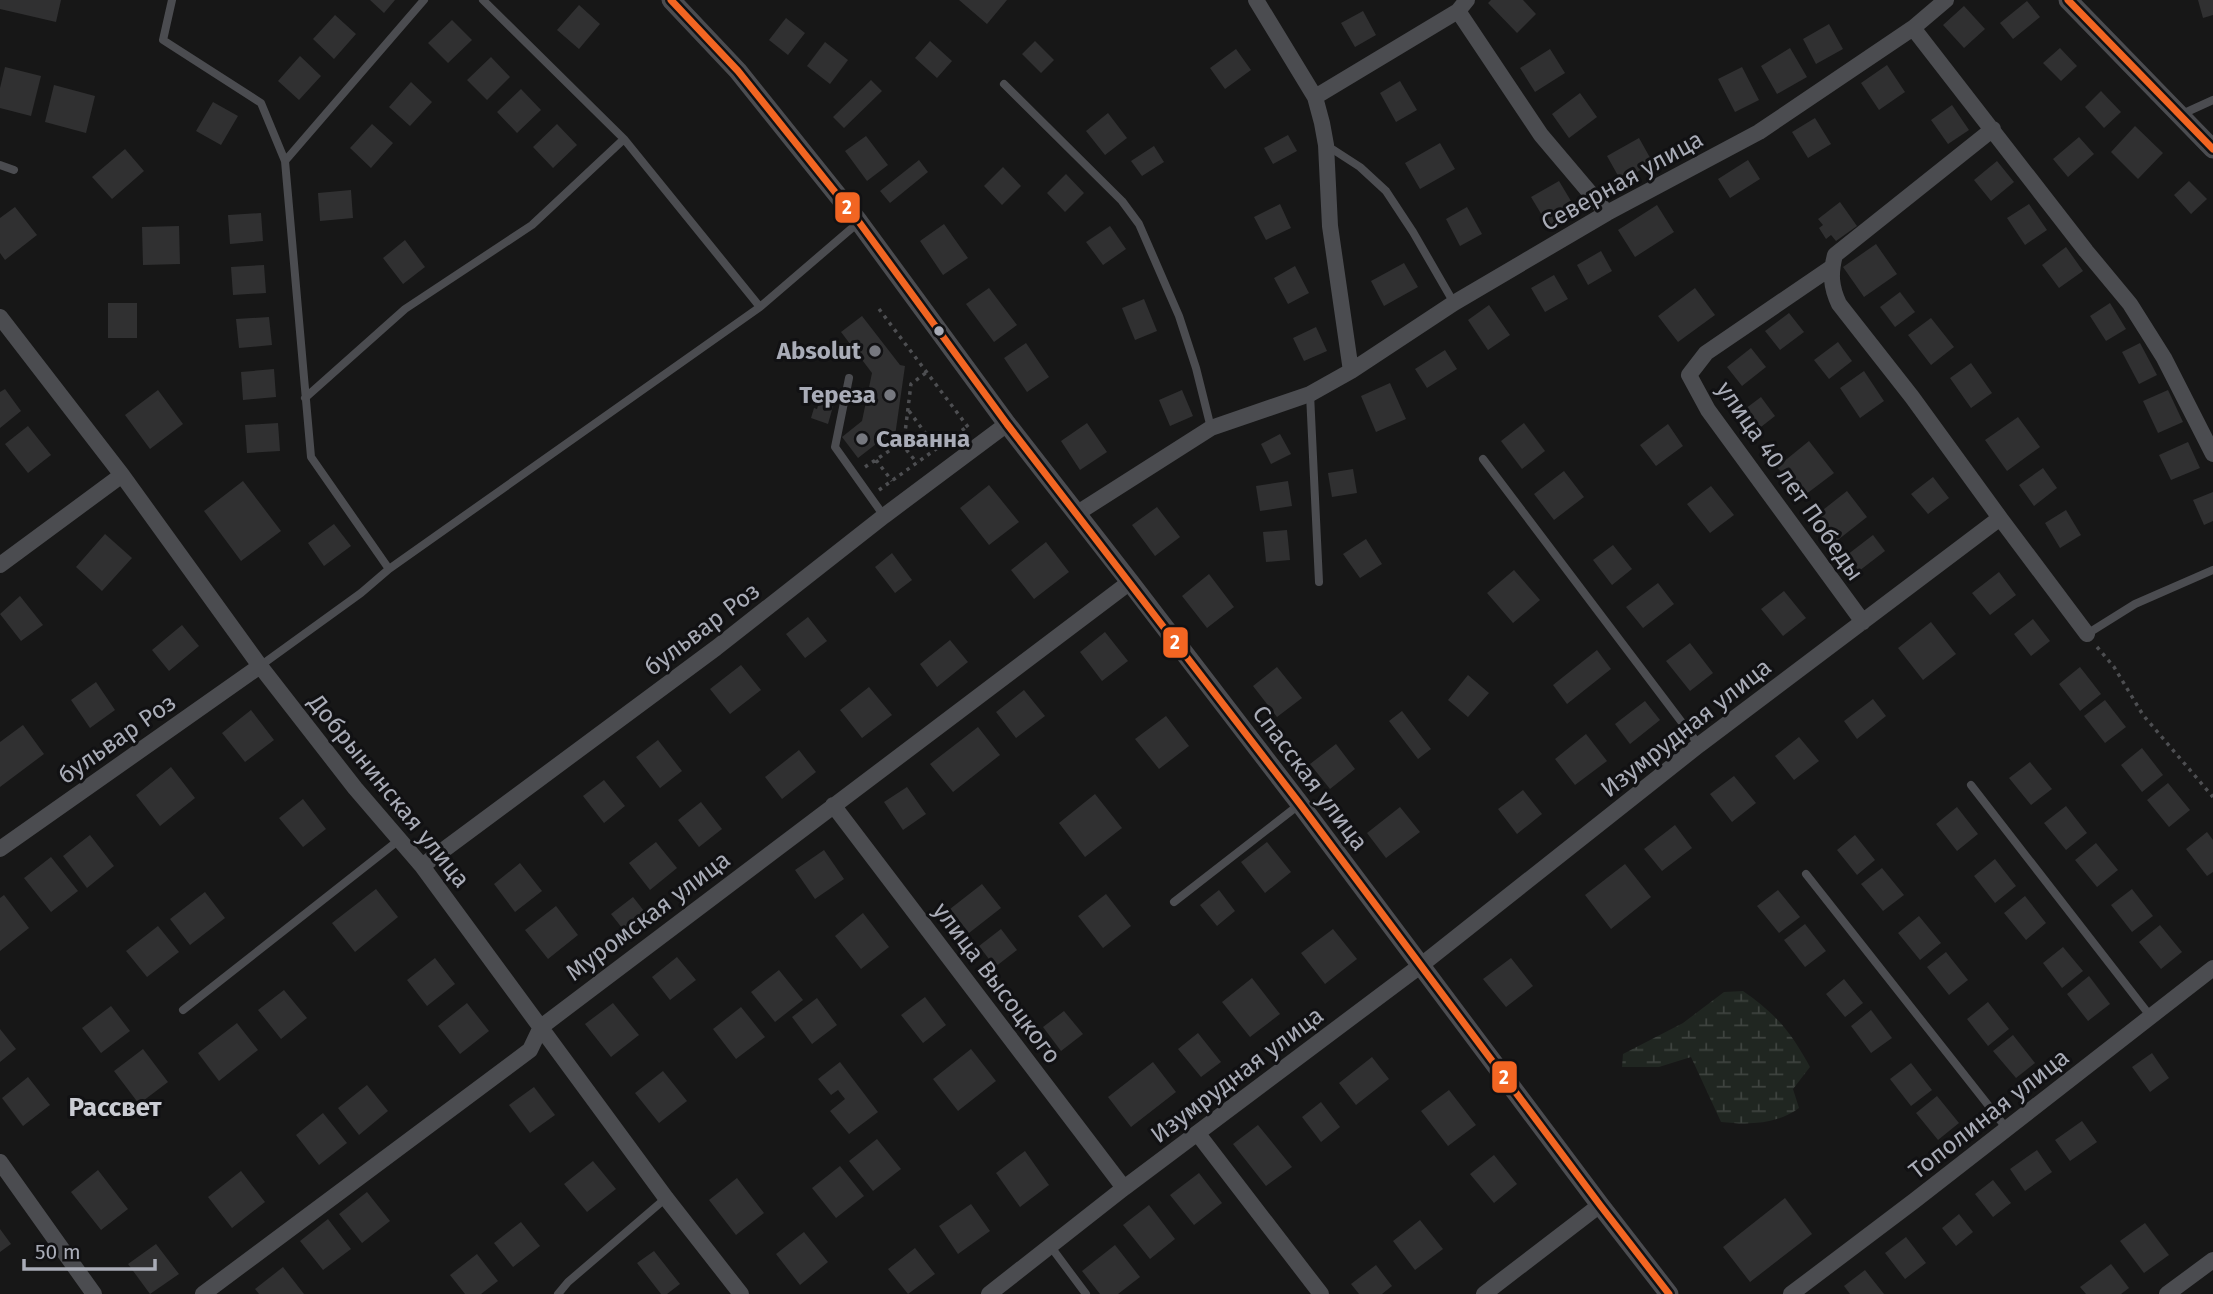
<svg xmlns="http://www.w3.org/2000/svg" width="2213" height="1294" font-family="'Fira Sans',sans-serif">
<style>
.wetland{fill:url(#wetland-marsh)}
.building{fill:#303031}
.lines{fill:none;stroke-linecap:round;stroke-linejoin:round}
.path{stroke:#4d4e51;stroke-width:3.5;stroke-dasharray:3.5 5;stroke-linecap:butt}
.service{stroke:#4b4c50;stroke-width:8}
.minor{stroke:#4b4c50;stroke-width:16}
.tertiary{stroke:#4b4c50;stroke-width:19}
.bus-1-casing{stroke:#111113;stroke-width:12}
.bus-1{stroke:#f26522;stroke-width:7}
.bus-dot{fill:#a9acb7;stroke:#111113;stroke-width:2.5}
.poi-dot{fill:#76787f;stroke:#111113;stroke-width:2.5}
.labels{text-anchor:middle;stroke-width:6;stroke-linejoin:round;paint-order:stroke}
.street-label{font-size:24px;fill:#a9acb7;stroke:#111113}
.poi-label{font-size:24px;font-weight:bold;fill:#a9acb7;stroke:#111113;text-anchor:end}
.neighbourhood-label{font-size:26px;font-weight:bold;fill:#caccd3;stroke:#111113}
.line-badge{stroke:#111113;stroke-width:2.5}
.badge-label{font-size:19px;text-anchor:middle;font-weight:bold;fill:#fff}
</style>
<defs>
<pattern id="wetland-marsh" width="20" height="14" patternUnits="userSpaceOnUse" patternTransform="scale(1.75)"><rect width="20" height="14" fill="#202621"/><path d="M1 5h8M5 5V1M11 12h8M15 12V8" fill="none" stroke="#3e433f"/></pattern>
</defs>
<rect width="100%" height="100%" fill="#171717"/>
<path class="wetland" d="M1743,991C1776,1014 1791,1032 1810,1067L1793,1089L1799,1108C1776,1125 1748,1125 1721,1122L1691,1057L1659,1067H1622L1623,1054L1683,1023L1724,992Z"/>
<path class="building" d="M0,0H61L56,22L0,9Z
M370,0H395L384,13Z
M959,0H1007L987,24Z
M1491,0H1523L1536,14L1517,33L1488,3Z
M2198,0H2213V15L2203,18Z
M2027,1L2040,17L2013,39L2000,23Z
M579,5L600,24L579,49L557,30Z
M1964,6L1985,29L1964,48L1943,25Z
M1363,11L1376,35L1355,47L1341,23Z
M335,15L356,34L334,59L313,39Z
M786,18L805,33L788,55L769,40Z
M452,20L472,40L448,63L428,43Z
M1829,24L1843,49L1816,64L1803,39Z
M930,41L952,61L937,78L915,58Z
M1035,41L1054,60L1041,73L1022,54Z
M825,42L848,60L830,84L807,66Z
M1790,48L1807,77L1777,94L1761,66Z
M2060,48L2077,66L2061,81L2043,63Z
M1236,49L1251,70L1225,89L1210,68Z
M1550,49L1565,73L1535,92L1520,68Z
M300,56L321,76L299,100L278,81Z
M491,57L510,77L487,100L467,80Z
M1887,65L1905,92L1879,110L1861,83Z
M5,67L41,76L31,116L0,108V88Z
M1742,67L1759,100L1735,112L1718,79Z
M871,80L882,91L844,128L833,117Z
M1400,81L1417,110L1396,122L1380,93Z
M411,82L432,102L410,126L389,107Z
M54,85L95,96L86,133L45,122Z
M521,89L541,110L517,133L497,112Z
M2101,91L2121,112L2104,128L2085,107Z
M1580,93L1597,117L1569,138L1552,114Z
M213,102L238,116L221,145L196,131Z
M1952,105L1969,130L1948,144L1931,120Z
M1108,113L1127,138L1105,155L1086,131Z
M1815,118L1831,144L1808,158L1792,132Z
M372,124L393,143L371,168L350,148Z
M557,124L577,145L553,168L533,147Z
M2135,126L2163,153L2138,179L2111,152Z
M1288,135L1297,151L1273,164L1264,148Z
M866,136L888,165L867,181L845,151Z
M2079,137L2094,154L2068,177L2053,159Z
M1639,138L1653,163L1621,181L1607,156Z
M1440,143L1455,169L1420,189L1405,163Z
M1154,146L1164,162L1142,176L1131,161Z
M125,149L144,171L112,199L92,177Z
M919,160L928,172L890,203L880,191Z
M1748,160L1760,179L1730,198L1718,179Z
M1997,161L2014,182L1991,201L1974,180Z
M1003,167L1021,186L1002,205L984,186Z
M1066,174L1084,193L1065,212L1047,193Z
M1559,181L1577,211L1549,227L1531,197Z
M2189,181L2207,199L2191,214L2174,195Z
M351,190L353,218L320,221L318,193Z
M1840,202L1857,226L1836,241L1831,235L1826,239L1819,228L1823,225L1818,219Z
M1280,204L1291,228L1266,240L1254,217Z
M2029,204L2047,230L2025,245L2007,218Z
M1657,205L1674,232L1635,257L1618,230Z
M15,207L37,235L5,260L0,253V218Z
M1467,207L1482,234L1460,246L1446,219Z
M261,213L263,241L230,244L228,215Z
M944,224L968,258L943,275L920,241Z
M179,226L180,264L143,265L142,227Z
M1110,226L1126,249L1103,265L1086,242Z
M405,240L425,267L403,284L383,258Z
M1876,244L1897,274L1864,297L1843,267Z
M2066,247L2083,271L2059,288L2042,265Z
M1601,251L1612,271L1588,285L1577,265Z
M1404,263L1418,287L1384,306L1371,281Z
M264,265L266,293L233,295L231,267Z
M1295,266L1309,293L1288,304L1274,278Z
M1554,275L1568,299L1545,312L1531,288Z
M989,288L1017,325L994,342L966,304Z
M1695,288L1715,315L1678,342L1658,316Z
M1900,292L1915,312L1895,327L1880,307Z
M1144,299L1157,331L1135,340L1122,308Z
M108,303H137V338H108Z
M2110,303L2126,329L2106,341L2090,316Z
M1489,305L1510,335L1488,350L1468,320Z
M1789,313L1804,332L1780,350L1765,331Z
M862,316L900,365L905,366L895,436L889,434L858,458L842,437L862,421L872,373L841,332Z
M269,317L272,345L239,348L236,319Z
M1931,318L1954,347L1931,365L1908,335Z
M1316,327L1327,351L1304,361L1293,338Z
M1838,342L1852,361L1829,379L1814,360Z
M1026,343L1049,377L1027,392L1004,358Z
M2140,343L2157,375L2139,384L2122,352Z
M1751,348L1766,367L1742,386L1727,367Z
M1445,350L1457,369L1427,388L1415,369Z
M1971,363L1992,393L1971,408L1950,378Z
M274,369L276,397L243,400L241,372Z
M1864,371L1884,401L1860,418L1840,388Z
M1390,383L1406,419L1376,432L1361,396Z
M5,389L21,411L0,428V392Z
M158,390L183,424L150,449L125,415Z
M1182,390L1193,416L1170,426L1159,400Z
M2168,390L2183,422L2158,433L2143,401Z
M1761,397L1775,416L1752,434L1737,415Z
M820,399L834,403L828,424L811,418L814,408L817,409Z
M2018,417L2040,447L2007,471L1985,440Z
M278,423L280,451L247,453L245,425Z
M1087,423L1107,452L1080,470L1061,441Z
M1524,423L1545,451L1522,469L1501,441Z
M1668,424L1683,446L1656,466L1640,445Z
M28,426L51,455L28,473L5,444Z
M1280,434L1291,454L1271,464L1261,444Z
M1809,441L1834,473L1801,498L1777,467Z
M2188,442L2200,468L2171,480L2159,455Z
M2043,468L2057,488L2034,506L2019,485Z
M1353,469L1357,493L1332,497L1328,473Z
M1564,471L1584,497L1554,520L1534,494Z
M1933,477L1949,498L1928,514L1911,494Z
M243,481L281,531L241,561L204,511Z
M1288,481L1292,506L1260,511L1256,486Z
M989,485L1019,522L989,545L960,508Z
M1711,486L1734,515L1710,533L1687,504Z
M1847,491L1867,517L1834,543L1814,517Z
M2213,492V521L2204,525L2193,500Z
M1157,507L1180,537L1155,556L1132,525Z
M2066,510L2081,535L2060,548L2045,523Z
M334,524L351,546L324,566L308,543Z
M1287,530L1290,560L1266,562L1263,532Z
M105,534L132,558L102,591L76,567Z
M1873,535L1885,551L1859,571L1847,555Z
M1366,539L1382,564L1360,578L1343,554Z
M1046,542L1069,572L1034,599L1011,570Z
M1613,545L1632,569L1612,585L1593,560Z
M892,553L912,580L895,593L875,567Z
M1514,570L1540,600L1513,623L1487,593Z
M1999,572L2016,595L1990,615L1972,593Z
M1209,574L1234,607L1207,628L1182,596Z
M1658,583L1674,604L1643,628L1626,607Z
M1784,591L1806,618L1783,636L1761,609Z
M20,596L43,625L21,641L0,614Z
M808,617L827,641L805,658L786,634Z
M2033,619L2050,641L2031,656L2014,634Z
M1931,622L1956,654L1923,680L1898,648Z
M182,625L199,646L169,671L152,650Z
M1105,632L1128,661L1102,681L1080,652Z
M950,640L968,662L937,687L920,664Z
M1690,643L1713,673L1690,691L1666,661Z
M1597,650L1611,669L1567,704L1553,685Z
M741,665L761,690L730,714L710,689Z
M1277,667L1302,698L1277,717L1253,686Z
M2080,667L2101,694L2080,711L2059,684Z
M1468,675L1489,693L1468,717L1448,700Z
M96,682L115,710L90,728L71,700Z
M869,687L892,715L862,738L840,710Z
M1024,690L1045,716L1016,738L996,712Z
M1873,699L1886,716L1857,739L1844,721Z
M2105,700L2126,727L2105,743L2084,716Z
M1645,701L1660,720L1630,744L1615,724Z
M251,710L274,740L245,762L222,733Z
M1402,711L1431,749L1418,759L1389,721Z
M1166,716L1189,746L1159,769L1135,739Z
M23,725L44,754L0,787V742Z
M978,727L1000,755L953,792L930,764Z
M1586,734L1607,761L1575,785L1555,759Z
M1799,737L1819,761L1794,780L1775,756Z
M658,740L682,771L660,788L636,757Z
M1336,744L1355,769L1330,789L1310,764Z
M2142,748L2163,775L2142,792L2121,765Z
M799,750L816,772L782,799L765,777Z
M2030,762L2052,789L2031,805L2009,778Z
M171,767L195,798L160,826L136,795Z
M1734,776L1756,803L1732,822L1710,794Z
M604,780L625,806L604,823L583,796Z
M2168,783L2190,810L2169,827L2147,800Z
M907,787L926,814L903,830L884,802Z
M1523,790L1542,814L1517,834L1498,809Z
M1095,794L1122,828L1085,857L1059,823Z
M303,799L326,829L303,847L279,818Z
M701,802L722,829L699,847L678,820Z
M2066,806L2087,833L2066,850L2044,823Z
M1400,807L1420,832L1386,858L1367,833Z
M1957,807L1978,834L1957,851L1936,824Z
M1675,825L1692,848L1662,871L1644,849Z
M2207,832L2213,840V872L2207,876L2186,849Z
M90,835L114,866L87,888L63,856Z
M1855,835L1875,860L1857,875L1837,850Z
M656,842L677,868L650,890L629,863Z
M1267,842L1291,872L1265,893L1241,862Z
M2096,843L2118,870L2097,887L2075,860Z
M824,850L844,879L815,899L795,870Z
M51,857L78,891L51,912L24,878Z
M1995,859L2016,886L1995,903L1974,876Z
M520,863L542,891L515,912L494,884Z
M1625,864L1651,897L1611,929L1585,895Z
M1882,868L1904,895L1883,911L1861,884Z
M982,884L1001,908L969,933L950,909Z
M376,889L398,917L355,952L332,923Z
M2132,889L2153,916L2132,932L2111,905Z
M1219,890L1235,911L1217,926L1200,905Z
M1778,890L1800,917L1779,933L1757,906Z
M205,892L225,918L190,945L170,919Z
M1106,894L1131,926L1103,948L1078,916Z
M4,895L29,928L0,951V898Z
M2025,896L2046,923L2026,940L2004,913Z
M633,897L648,916L626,933L611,914Z
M556,906L578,935L548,959L525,930Z
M863,913L889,947L861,969L835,936Z
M1919,916L1941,943L1920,960L1898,933Z
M1805,924L1826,951L1805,967L1784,940Z
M2160,925L2182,952L2161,969L2139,942Z
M158,926L179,952L147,977L126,951Z
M1001,929L1017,950L995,967L979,946Z
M1333,929L1357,959L1325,984L1301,953Z
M2063,947L2083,971L2062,988L2043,963Z
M1946,952L1968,980L1949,995L1927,967Z
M677,957L696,980L670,1000L652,977Z
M435,958L455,984L427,1006L407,980Z
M1511,958L1533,986L1506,1007L1483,979Z
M779,970L803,1000L775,1022L751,992Z
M2089,976L2110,1004L2088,1021L2067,994Z
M1252,978L1280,1014L1250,1037L1222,1002Z
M1844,979L1863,1003L1845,1017L1826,994Z
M284,990L307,1018L281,1039L258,1010Z
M925,997L946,1025L923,1043L901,1015Z
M817,998L837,1025L812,1044L792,1017Z
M1988,1002L2009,1029L1988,1046L1967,1019Z
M467,1003L489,1031L460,1054L438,1026Z
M613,1003L639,1035L611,1057L585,1024Z
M111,1006L130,1031L101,1053L82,1028Z
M741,1007L765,1037L736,1059L713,1029Z
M1871,1010L1892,1038L1871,1053L1851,1026Z
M1064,1011L1083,1034L1061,1051L1043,1027Z
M237,1023L258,1050L219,1081L198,1053Z
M0,1029L16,1049L0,1062Z
M1198,1033L1221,1062L1201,1077L1178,1049Z
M2013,1035L2035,1063L2016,1078L1993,1051Z
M143,1049L168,1082L139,1104L114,1071Z
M971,1049L996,1081L958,1111L933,1079Z
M2152,1053L2169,1078L2150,1092L2132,1067Z
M1372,1057L1389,1079L1356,1105L1339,1083Z
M840,1062L878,1112L849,1134L830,1111L845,1099L838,1090L831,1095L818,1079Z
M1153,1062L1176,1092L1131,1127L1108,1097Z
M1911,1063L1932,1090L1911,1106L1890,1079Z
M663,1071L687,1101L659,1123L635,1093Z
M28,1077L50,1105L23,1126L2,1098Z
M367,1085L388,1111L359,1135L338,1108Z
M534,1087L555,1115L530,1133L509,1105Z
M1449,1090L1476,1125L1448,1146L1421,1111Z
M1937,1096L1959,1123L1938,1140L1916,1113Z
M1321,1102L1340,1127L1321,1142L1302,1117Z
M323,1113L347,1143L319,1165L296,1135Z
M2082,1121L2097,1142L2070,1161L2055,1140Z
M1258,1125L1292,1167L1266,1186L1233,1144Z
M877,1139L901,1169L873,1191L849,1161Z
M2037,1150L2052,1172L2025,1191L2010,1169Z
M1025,1151L1049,1185L1020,1207L996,1173Z
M1494,1155L1517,1184L1494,1203L1470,1174Z
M593,1161L616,1189L587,1212L564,1184Z
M840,1166L864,1196L836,1218L812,1188Z
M98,1170L128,1209L101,1230L71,1192Z
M241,1171L265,1202L232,1228L208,1197Z
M1199,1173L1222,1203L1194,1225L1170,1195Z
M737,1178L764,1213L736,1235L709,1200Z
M1993,1180L2011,1203L1993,1217L1975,1194Z
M367,1192L390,1221L362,1243L339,1214Z
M1785,1198L1812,1234L1750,1282L1723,1247Z
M971,1204L990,1231L958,1254L939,1226Z
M1149,1205L1175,1239L1150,1259L1123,1225Z
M1959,1214L1973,1232L1956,1246L1942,1228Z
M328,1219L351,1249L323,1270L300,1241Z
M1420,1220L1443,1249L1415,1270L1393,1241Z
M521,1222L540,1246L513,1267L494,1243Z
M2145,1223L2169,1255L2144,1273L2120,1241Z
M0,1229L11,1244L0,1252Z
M804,1232L828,1262L800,1285L776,1254Z
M1906,1237L1926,1263L1905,1279L1885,1253Z
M156,1244L179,1274L150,1294L128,1264Z
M1115,1245L1140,1277L1118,1294H1100L1082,1271Z
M915,1248L935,1274L908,1294L888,1269Z
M654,1251L680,1284L667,1294H661L637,1263Z
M477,1254L498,1281L481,1294H465L450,1275Z
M2111,1264L2129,1288L2121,1294H2086L2080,1287Z
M1376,1265L1392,1286L1382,1294H1359L1351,1284Z
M283,1267L304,1294H259L255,1289Z
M1865,1270L1884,1294H1850L1844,1286Z"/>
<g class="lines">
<path class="path" d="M879,309L971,431
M909,411L937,449
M901,443L917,463
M876,460L892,481
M865,467L904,441L911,384L927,372
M879,490L968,426
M2097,647L2114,667L2143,715L2213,797"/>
<path class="service" d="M172,0L163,40L261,103L285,161L311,457L389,569
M1004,84L1122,201L1139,224L1179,316L1196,368L1211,428
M2180,115L2213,100
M624,139L760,307
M1326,145L1360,167L1386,191L1413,232L1454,303
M285,161L424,0
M0,165L14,170
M849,378L835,447L884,516
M1310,394L1319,582
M305,398L405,309L532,225L624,139L483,0
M1483,459L1699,745
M2087,634L2135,604L2213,570
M260,666L361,593L389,569L760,307L859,222
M1971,785L2151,1017
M1806,874L2007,1129
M1174,902L1300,804
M183,1010L399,840
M1051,1247L1086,1294
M558,1294L568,1282L666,1198"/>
<path class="minor" d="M1458,11L1541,135L1607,213
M1913,28L2086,251L2130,304L2164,358L2213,454
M1315,97L1458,11L1467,0
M1832,267L1706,353L1689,375L1708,410L1863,622
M0,317L122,475L260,666L355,788L422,866L666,1198L741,1294
M1351,371L1454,303L1607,213L1759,132L1913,28L1946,0
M1076,514L1211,428L1310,394L1351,371L1330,226L1326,145L1322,123L1315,97L1256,0
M2000,518L2087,634
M0,565L122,475
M833,805L1124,1188
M0,849L260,666
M422,866L716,648L884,516L1007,424
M1198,1134L1321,1294
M0,1162L94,1294
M203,1294L530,1050L541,1027L1130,582
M989,1294L1124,1188L1420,966L1699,745L2000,518L1912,397L1839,304C1831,287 1830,274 1835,255L1993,129
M1484,1294L1600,1205
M1791,1294L1914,1201L2213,968
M2167,1294L2213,1260"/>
<path class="tertiary" d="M671,0L738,71L859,222L1007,424L1130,582L1300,804L1600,1205L1669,1294
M2068,0L2213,149"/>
<defs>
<path id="bus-1" d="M671,0L738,71L859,222L1007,424L1300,804L1600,1205L1669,1294
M2068,0L2213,149"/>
</defs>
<use href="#bus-1" class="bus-1-casing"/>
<use href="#bus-1" class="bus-1"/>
</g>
<circle class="bus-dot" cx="939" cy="331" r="6"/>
<g class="poi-dot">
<circle cx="875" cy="351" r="7"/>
<circle cx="890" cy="395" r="7"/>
<circle cx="862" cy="439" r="7"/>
</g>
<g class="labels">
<g class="street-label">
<text transform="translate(1622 181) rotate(-29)" y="8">Северная улица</text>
<text transform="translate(1790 481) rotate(55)" y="8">улица 40 лет Победы</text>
<text transform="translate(702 629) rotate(-37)" y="8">бульвар Роз</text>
<text transform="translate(1686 728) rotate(-38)" y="8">Изумрудная улица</text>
<text transform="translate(117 739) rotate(-35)" y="8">бульвар Роз</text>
<text transform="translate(1310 778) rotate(53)" y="8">Спасская улица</text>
<text transform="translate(389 791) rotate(51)" y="8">Добрынинская улица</text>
<text transform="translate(648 916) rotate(-37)" y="8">Муромская улица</text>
<text transform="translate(997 983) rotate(53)" y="8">улица Высоцкого</text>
<text transform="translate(1237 1075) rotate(-37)" y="8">Изумрудная улица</text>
<text transform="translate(1989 1114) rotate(-38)" y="8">Тополиная улица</text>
</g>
<g class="poi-label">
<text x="861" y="359">Absolut</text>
<text x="876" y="403">Тереза</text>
<text x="876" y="447" text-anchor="start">Саванна</text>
</g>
<g class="neighbourhood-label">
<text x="115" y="1116">Рассвет</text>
</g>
</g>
<g class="line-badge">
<rect x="834" y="191" width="27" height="33" rx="7" fill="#f26522"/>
<rect x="1162" y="626" width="27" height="33" rx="7" fill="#f26522"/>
<rect x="1491" y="1060" width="27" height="34" rx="7" fill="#f26522"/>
</g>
<g class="badge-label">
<text x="847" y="214">2</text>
<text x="1175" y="649">2</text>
<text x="1504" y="1084">2</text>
</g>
<path d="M24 1259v10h131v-10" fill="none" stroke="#a9acb7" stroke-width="3.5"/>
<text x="35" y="1259" font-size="21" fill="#a9acb7" stroke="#111113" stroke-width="5" paint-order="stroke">50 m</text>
</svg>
